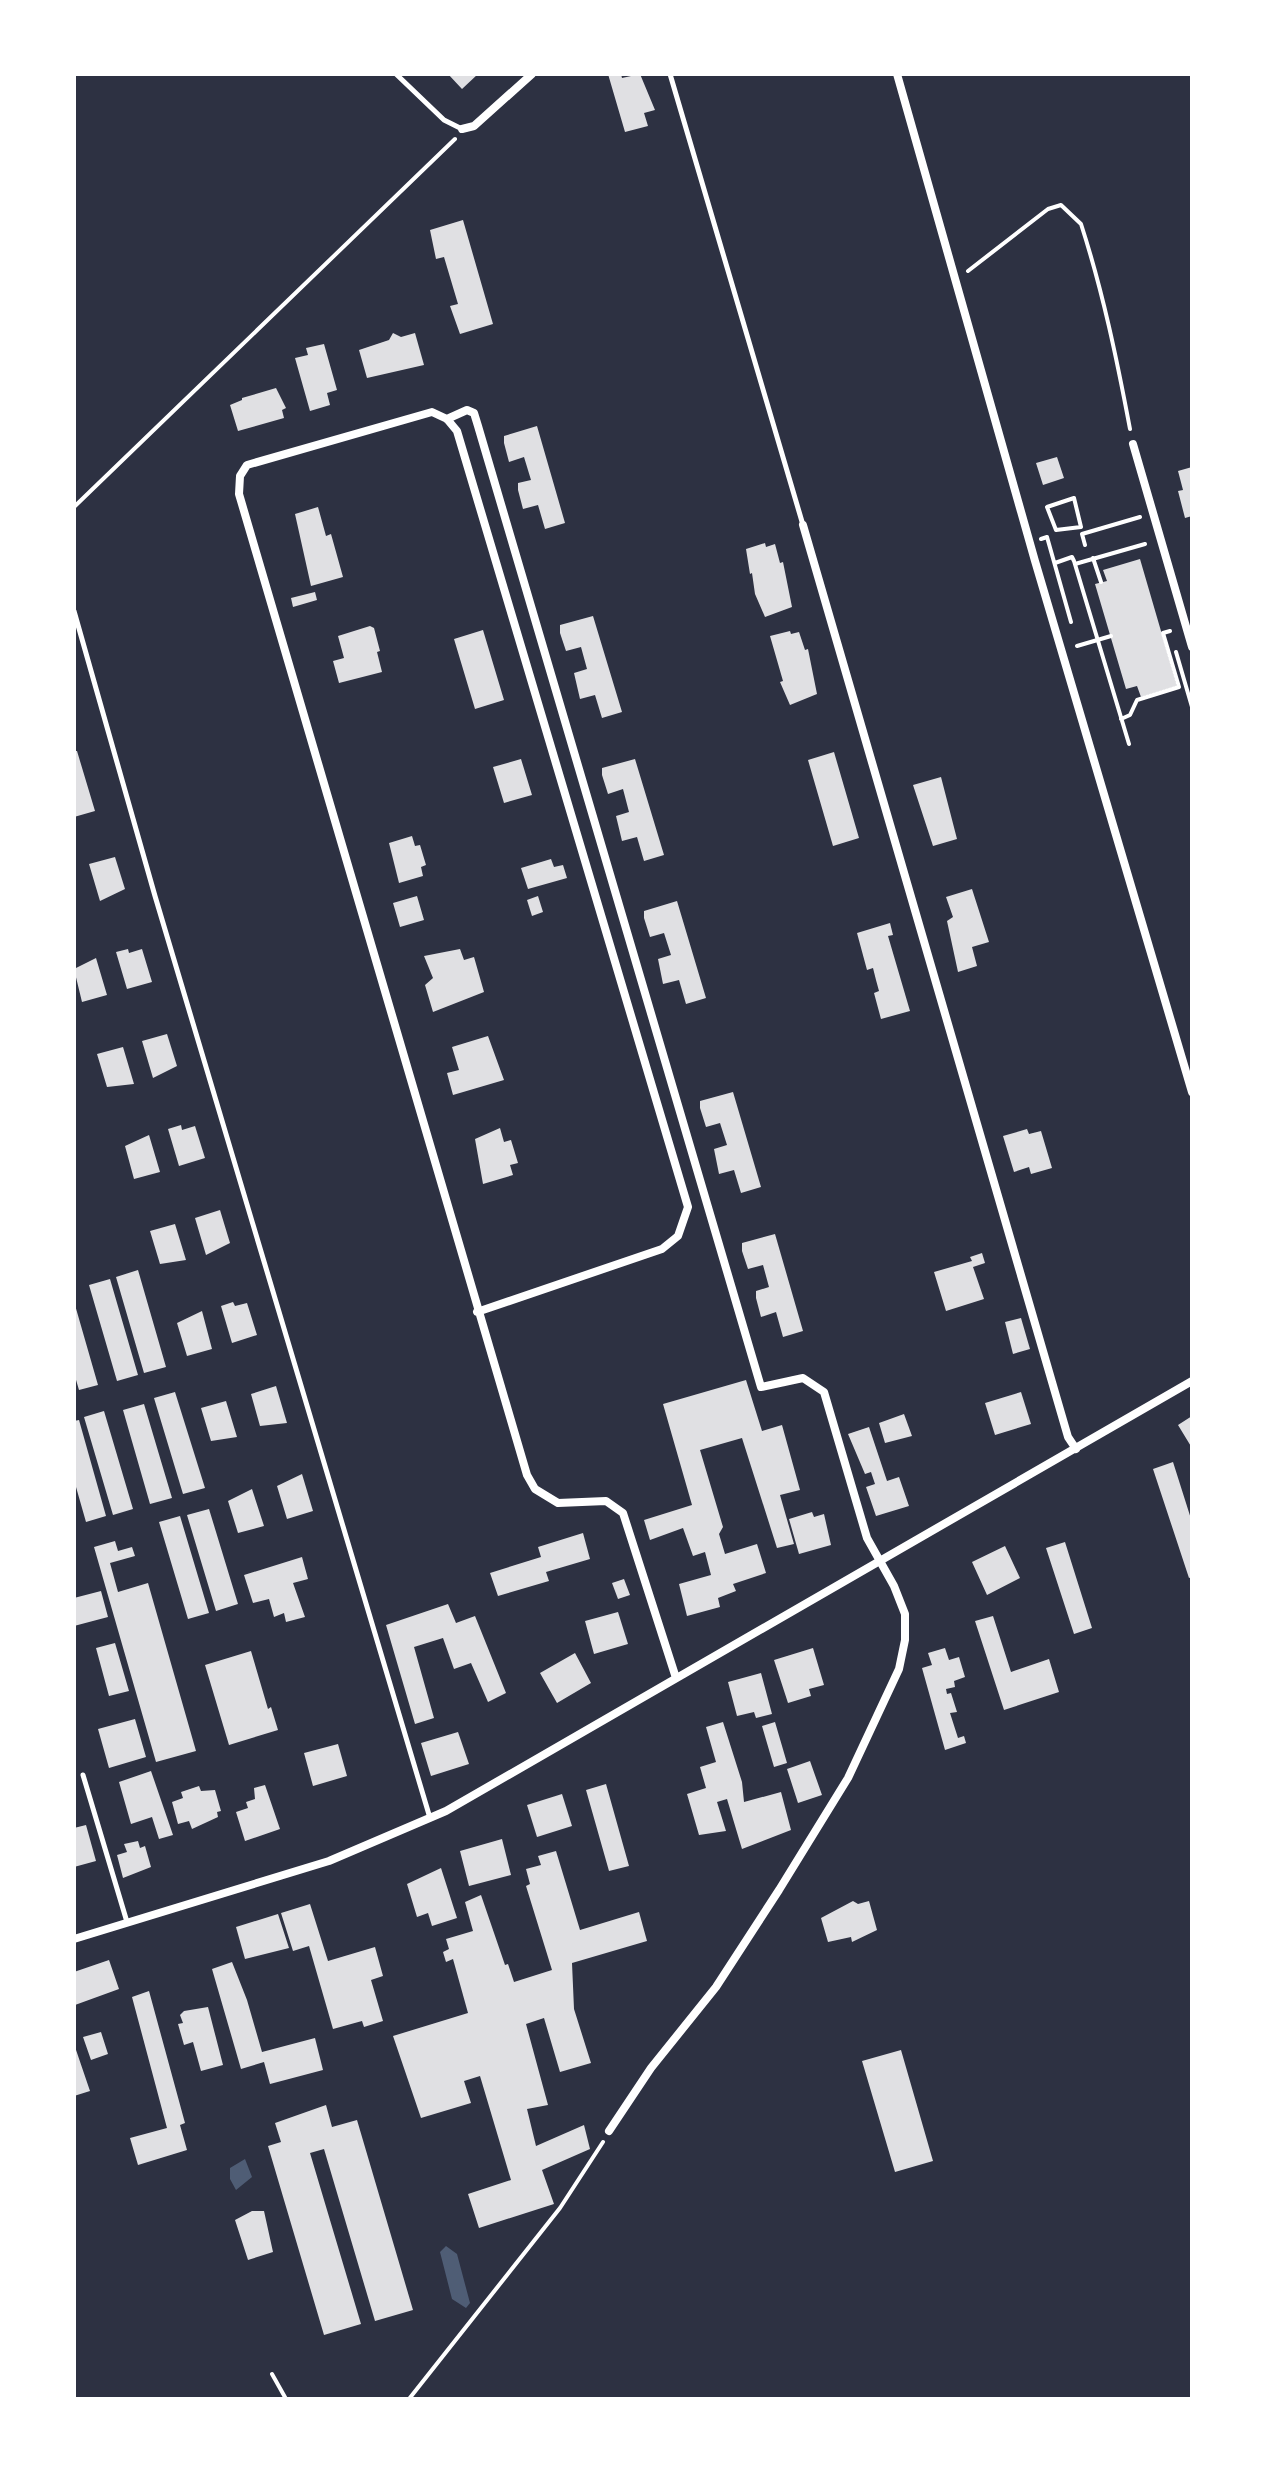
<svg xmlns="http://www.w3.org/2000/svg" width="1266" height="2473" font-family="'Work Sans',sans-serif">
<style>
.water{fill:#4f5d75}
.building{fill:#e0e0e3}
.lines{fill:none;stroke-linecap:round;stroke-linejoin:round}
.path{stroke:#fff;stroke-width:4}
.service{stroke:#fff;stroke-width:5}
.minor{stroke:#fff;stroke-width:8}
</style>
<rect width="100%" height="100%" fill="#2d3142"/>
<path class="water" d="M245,2159L252,2177L236,2190L230,2179V2168Z
M446,2246L457,2254L470,2303L466,2308L452,2299L440,2252Z"/>
<path class="building" d="M448,74H478L462,89Z
M608,74H621L622,78L640,74L655,110L644,113L648,126L625,132Z
M463,220L493,324L460,334L450,306L458,304L444,257L436,259L430,230Z
M393,333L401,337L415,333L424,365L367,378L359,350L389,340Z
M324,344L337,390L327,393L330,405L310,411L295,358L308,355L306,348Z
M276,388L286,408L282,410L284,418L238,431L230,405L242,400V398Z
M537,426L565,523L545,529L538,505L523,509L518,490V483L531,480L524,457L509,462L504,443V436Z
M1057,457L1064,478L1043,485L1036,463Z
M1192,467V516L1185,518L1178,491L1183,490L1178,471Z
M318,507L326,536L331,534L343,577L311,586L295,514Z
M765,543L766,547L775,544L780,563L783,562L792,607L765,617L755,594L752,573L750,574L746,549Z
M1140,559L1177,686L1141,697L1137,686L1126,689L1095,584L1107,581L1103,570Z
M315,592L317,600L293,607L291,598Z
M593,616L622,712L602,718L595,695L580,699L574,673L587,669L581,647L566,651L560,633V625Z
M370,626L374,628L380,651L377,652L382,672L339,683L333,661L344,658L338,636Z
M483,630L504,700L475,709L454,639Z
M790,631L791,634L799,632L805,650L808,649L817,694L790,705L780,682L783,681L770,636Z
M74,751H77L95,811L74,817Z
M834,752L859,838L833,846L808,760Z
M521,759L532,795L504,803L493,767Z
M635,759L664,855L644,861L637,837L622,841L616,816L629,812L623,789L608,794L602,775V768Z
M941,777L957,839L933,846L913,785Z
M412,836L415,846L420,845L426,865L421,867L423,876L399,883L389,843Z
M115,857L125,889L100,901L89,864Z
M551,859L554,867L563,865L567,878L528,889L521,868Z
M972,889L989,942L972,947L977,966L958,972L947,921L953,917L946,897Z
M417,896L424,920L400,927L393,903Z
M538,896L543,912L532,916L527,900Z
M677,901L706,998L686,1004L679,980L663,984L658,959L671,955L664,933L650,937L644,918V911Z
M890,923L893,935L888,936L910,1011L881,1019L874,993L879,991L876,980L873,968L867,970L857,933Z
M128,949L129,953L142,949L152,982L127,989L116,952Z
M460,949L464,960L474,957L484,992L433,1012L425,985L433,978L424,956Z
M96,958L107,995L82,1002L74,969Z
M167,1034L177,1066L153,1078L142,1041Z
M488,1036L504,1080L453,1095L447,1073L459,1070L452,1047Z
M123,1047L134,1084L107,1087L97,1054Z
M733,1092L761,1187L741,1193L734,1170L719,1174L714,1149L727,1145L720,1123L706,1127L700,1108V1101Z
M181,1125L182,1130L195,1126L205,1158L179,1166L168,1129Z
M500,1128L504,1142L511,1140L518,1163L510,1165L513,1175L483,1184L475,1139Z
M1027,1129L1029,1134L1041,1131L1052,1168L1031,1174L1029,1167L1014,1172L1003,1136Z
M149,1135L160,1172L134,1179L125,1146Z
M220,1210L230,1243L206,1255L195,1218Z
M175,1224L186,1260L160,1264L150,1231Z
M775,1234L803,1331L783,1337L776,1312L761,1317L756,1298V1291L769,1287L763,1265L748,1269L742,1251V1243Z
M982,1253L985,1263L973,1267L984,1299L946,1311L934,1272L972,1261L970,1257Z
M138,1270L166,1367L144,1373L116,1277Z
M110,1279L138,1375L117,1381L89,1285Z
M233,1302L235,1306L247,1303L257,1335L232,1343L221,1306Z
M75,1305L98,1385L79,1390L74,1373Z
M202,1311L212,1349L187,1356L177,1323Z
M1021,1318L1030,1349L1013,1354L1005,1322Z
M746,1380L762,1431L782,1425L800,1490L780,1495L794,1544L777,1548L742,1438L700,1450L723,1527L719,1534L725,1554L757,1544L766,1573L733,1584L736,1591L718,1598L720,1607L687,1616L679,1584L711,1575L705,1552L693,1556L683,1528L650,1540L644,1520L692,1505L663,1404Z
M276,1386L287,1423L260,1426L251,1394Z
M175,1392L205,1488L183,1494L154,1398Z
M1021,1392L1031,1424L995,1435L985,1403Z
M226,1401L237,1437L211,1441L201,1408Z
M144,1404L172,1498L150,1504L123,1410Z
M104,1411L133,1509L113,1515L84,1417Z
M904,1414L912,1436L885,1443L879,1423Z
M1192,1416V1448L1178,1425Z
M79,1420L106,1516L86,1522L74,1480V1421Z
M869,1427L887,1481L899,1477L909,1506L876,1516L866,1487L875,1484L871,1472L865,1474L848,1434Z
M1173,1462L1192,1522V1577L1189,1578L1153,1469Z
M302,1474L313,1511L287,1519L277,1486Z
M252,1489L264,1526L238,1533L228,1501Z
M209,1509L238,1604L216,1611L187,1515Z
M812,1512L814,1517L824,1514L831,1545L799,1554L789,1519Z
M180,1516L209,1613L188,1619L159,1522Z
M583,1533L590,1559L546,1572L549,1581L498,1596L490,1573L541,1557L538,1547Z
M115,1541L118,1551L132,1547L135,1556L110,1563L118,1592L148,1583L196,1751L156,1762L94,1547Z
M1065,1542L1092,1628L1074,1634L1046,1548Z
M1005,1546L1020,1578L987,1595L972,1562Z
M302,1557L308,1579L293,1583L305,1617L286,1622L284,1613L274,1617L269,1599L253,1603L244,1575Z
M624,1579L630,1595L618,1599L612,1583Z
M101,1591L108,1617L74,1626V1598Z
M448,1604L456,1623L475,1616L506,1693L488,1702L471,1663L454,1669L443,1638L414,1647L434,1718L415,1724L386,1625Z
M618,1612L628,1644L594,1654L585,1621Z
M993,1616L1011,1672L1049,1659L1059,1692L1004,1710L975,1621Z
M115,1643L129,1691L109,1696L96,1648Z
M813,1648L824,1685L809,1689L811,1696L788,1703L774,1660Z
M945,1648L949,1660L959,1657L965,1677L954,1681L955,1687L946,1689L947,1694L951,1693L957,1712L950,1713L958,1738L964,1736L966,1743L945,1750L922,1668L932,1665L928,1653Z
M251,1651L268,1709L271,1707L278,1730L229,1745L205,1665Z
M575,1653L591,1683L557,1703L540,1673Z
M761,1673L772,1714L756,1718L754,1712L737,1716L728,1682Z
M135,1719L146,1757L109,1768L98,1729Z
M723,1722L742,1782L744,1802L781,1792L791,1830L742,1849L727,1799L717,1802L726,1831L699,1835L687,1794L706,1788L700,1767L716,1762L706,1727Z
M775,1722L787,1763L774,1767L762,1726Z
M458,1732L469,1764L431,1776L421,1743Z
M338,1744L347,1776L313,1786L304,1753Z
M810,1761L822,1795L798,1803L787,1769Z
M151,1771L173,1835L159,1839L152,1817L131,1824L119,1782Z
M606,1784L629,1866L609,1871L586,1790Z
M265,1785L280,1829L245,1841L236,1812L248,1808L246,1802L255,1799L254,1788Z
M199,1786L201,1791L215,1790L221,1811L217,1812L218,1817L192,1829L189,1821L178,1824L172,1802L183,1798L181,1792Z
M562,1794L572,1826L537,1837L527,1805Z
M86,1825L96,1861L74,1867V1828Z
M502,1839L511,1875L469,1886L460,1851Z
M138,1841L140,1848L145,1846L151,1867L123,1878L117,1855L127,1852L124,1844Z
M556,1851L580,1930L639,1912L647,1941L572,1963L574,2009L591,2063L560,2072L544,2018L526,2024L548,2105L527,2109L536,2146L584,2125L590,2149L542,2170L554,2204L479,2228L468,2194L511,2180L480,2076L464,2081L471,2103L421,2118L393,2036L468,2013L453,1959L446,1962L443,1952L449,1949L446,1939L473,1931L465,1902L481,1895L505,1965L508,1964L514,1982L552,1970L526,1886L530,1884L526,1869L541,1865L538,1856Z
M441,1868L457,1918L432,1926L428,1913L417,1917L407,1884Z
M853,1901L858,1904L869,1901L877,1930L852,1942L851,1937L828,1942L821,1918Z
M310,1904L328,1961L375,1947L383,1976L371,1980L383,2021L364,2027L362,2021L333,2029L309,1946L293,1951L281,1913Z
M278,1914L289,1948L245,1959L236,1927Z
M109,1960L119,1989L75,2005L74,1972Z
M232,1962L247,2000L262,2052L315,2038L323,2070L270,2084L264,2062L241,2069L212,1969Z
M149,1991L185,2123L180,2125L187,2150L138,2165L130,2138L167,2128L132,1997Z
M208,2007L223,2065L201,2071L193,2042L184,2045L178,2024L183,2023L180,2015L184,2011Z
M101,2032L108,2054L91,2060L83,2037Z
M74,2044L90,2091L74,2096Z
M901,2050L933,2161L895,2172L862,2061Z
M326,2105L332,2127L357,2120L413,2310L375,2321L324,2149L310,2153L361,2324L324,2335L268,2146L281,2142L275,2123Z
M252,2211H264L273,2252L248,2260L235,2220Z"/>
<g class="lines">
<path class="path" d="M968,271L1048,209L1061,205L1081,224C1103,292 1117,360 1130,429
M1074,498L1081,527L1056,530L1047,507Z
M74,507L455,139
M1041,539L1047,537L1071,622
M1085,545L1082,534L1140,517
M1093,558L1101,582
M1055,563L1072,557L1074,561L1129,744
M1075,564L1145,544
M1077,646L1111,636
M1176,652L1192,707
M1121,719L1130,715L1137,700L1179,687L1163,633L1170,631
M272,2374L286,2399
M409,2399L560,2208L603,2142"/>
<path class="service" d="M396,74L444,120L462,129
M670,74L803,525
M74,611L155,896L430,1818
M83,1775L127,1922"/>
<path class="minor" d="M897,74L1035,561L1192,1092
M462,129L474,126L532,74
M447,419L467,410L474,413L478,426L761,1387L803,1378L824,1392L867,1538L894,1586L905,1614V1640L899,1669L848,1778L779,1890L716,1987L651,2068L609,2131
M1133,444L1192,647
M803,525L1068,1437L1076,1449
M477,1312L662,1249L678,1236L688,1207L457,431L447,419L432,412L247,465L240,476L239,494L527,1475L535,1489L558,1503L606,1501L623,1513L676,1678
M74,1939L329,1861L446,1811L1192,1381"/>
</g>
<rect width="1266" height="2473" fill="none" stroke="#ffffff" stroke-width="152"/>
</svg>
